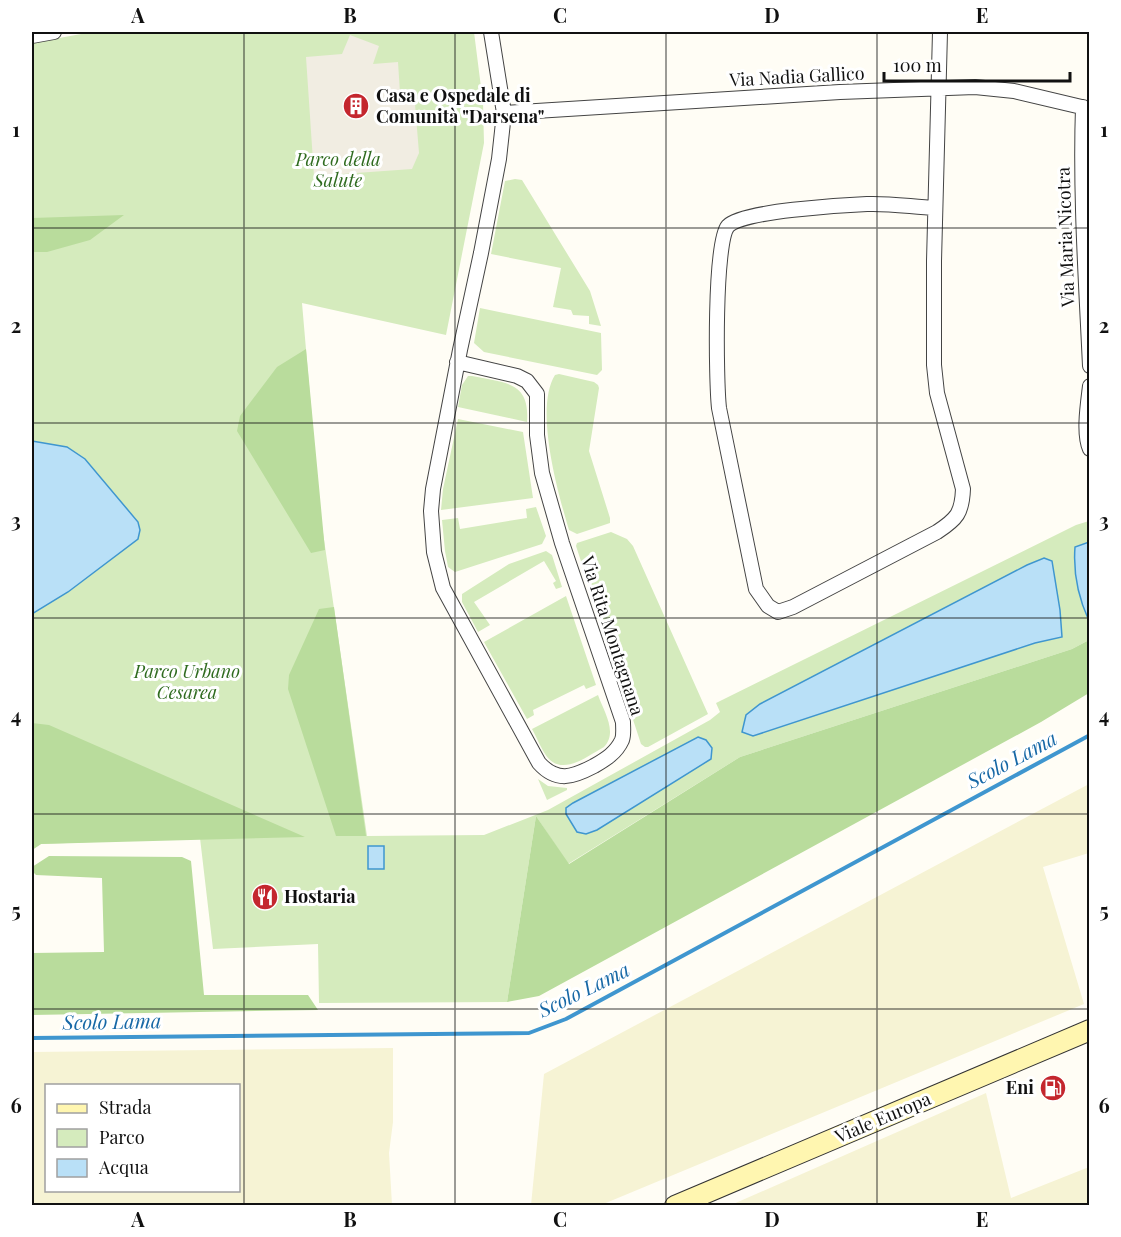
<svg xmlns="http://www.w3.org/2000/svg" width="1121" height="1237" font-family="'Playfair Display',serif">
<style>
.farmland{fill:#f6f3d4;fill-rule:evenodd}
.green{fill:#d5ebbd}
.forest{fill:#b9dc9c}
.plaza{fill:#f1ede2}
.water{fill:#b9e0f7;stroke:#3f96cf;stroke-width:1.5}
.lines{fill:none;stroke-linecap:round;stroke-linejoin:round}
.stream{stroke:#3f96cf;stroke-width:4}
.street-casing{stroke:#444;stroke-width:16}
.secondary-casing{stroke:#333;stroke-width:22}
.street{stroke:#fff;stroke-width:14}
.secondary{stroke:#fff6b0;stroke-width:20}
.grid{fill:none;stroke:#111;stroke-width:1.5;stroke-opacity:0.55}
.labels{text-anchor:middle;stroke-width:6;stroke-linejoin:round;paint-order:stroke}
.street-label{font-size:18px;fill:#111;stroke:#fff}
.poi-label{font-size:18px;font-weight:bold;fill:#111;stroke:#fff;text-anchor:start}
.park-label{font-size:18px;font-style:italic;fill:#2f6b1f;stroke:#fff}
.water-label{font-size:20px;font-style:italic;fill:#1768a6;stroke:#fff}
.neatline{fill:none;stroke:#111;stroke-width:2}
.grid-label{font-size:20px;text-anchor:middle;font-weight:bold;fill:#111}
</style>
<rect width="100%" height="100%" fill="#fffdf5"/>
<path class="farmland" d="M1089,784V853L1043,867L1084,1004L601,1205H531L544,1074Z
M393,1048V1122L389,1153L392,1205H32V1052ZM46,1086H238V1190H46Z
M986,1093L1011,1198L1089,1167V1205H731Z"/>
<path class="green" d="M92,32H474L483,103L484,143L446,335L302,303L320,512L367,836L484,835L548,810L710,720L720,712L716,703L1076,525L1089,521V640L1072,649L740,757L568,864L536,816L507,1002L319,1003L318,944L213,949L200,838L41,844L32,850V43Z
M515,179L522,180L590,291L601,326L589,324V316L573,315L571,310L553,307L561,268L491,254L505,181Z
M480,308L601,333L602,370L597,375L484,352L474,343Z
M559,374L594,382L598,385L599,388L589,451L610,518V523L577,534L569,530C558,493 534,409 555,375Z
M468,376H472C505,383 530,381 527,422L458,407L462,385Z
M458,419L523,432L533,498L441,510L443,489Z
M536,507L546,536L542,544L455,572L448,567L445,551L442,520L458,518L460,529L527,518L526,509Z
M611,532L627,539L633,546L708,714L648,747H645L641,744L576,546L577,543Z
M546,551L552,555L562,587L556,589L553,583L556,581L544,561L474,602L490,625L478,632L462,602V594L509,564Z
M566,596L596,685L586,689L584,685L533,710L534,715L527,719L484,642Z
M598,695C604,712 618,732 604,747C589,755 564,776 548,758C542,751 537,738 532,729Z
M538,779L548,786L567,788V790L547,800Z"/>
<path class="forest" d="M124,215L90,240L47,252H32V218Z
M306,349L325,550L311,553L237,431L240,416L277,367Z
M334,607L366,836H336L288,689L289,675L319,609Z
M1089,640V693L1041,722L539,996L507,1002L536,816L569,864L740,757L1072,649Z
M32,723L49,725L305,837L41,844L32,850Z
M49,856L182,857L191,861L204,995H308L318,1010L32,1015V953L104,952L102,878L36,875L32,871V867Z"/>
<path class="plaza" d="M350,35L379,46L373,64L398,62L400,93L414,92L419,153L412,169L314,176L306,57L342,54Z"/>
<path class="water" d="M32,441L67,447L85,459L138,522L140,530L138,539L68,592L32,614Z
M1089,542L1090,621H1089C1078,597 1073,573 1075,547Z
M1044,558L1052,561L1060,610L1062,637L1035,643L753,736L742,732L746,715L760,704L1027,565Z
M698,737L706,740L712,748L711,759L597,830L586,834L577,832L566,814V808L573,803Z
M368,846H384V869H368Z"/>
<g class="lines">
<path class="stream" d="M32,1038L529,1033L566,1019L1090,735"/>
<defs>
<path id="street" d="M32,36L54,32
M1083,107C1080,193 1086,280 1090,366
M504,113L840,92L975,87L1014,91L1090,109
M935,208C913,207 889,203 867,204C843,205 741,211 728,226C714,242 716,381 719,408L756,589L768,606L778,612L793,607L937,532C957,519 962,513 963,489L937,393L934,365V261L940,32
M457,362L517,376L527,381L537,394V435L542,473L562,543L623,722C623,728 624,735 622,740C616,753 606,759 594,766C573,777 557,783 539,763L443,588L434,552L431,511L433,489L460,350L481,253L499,159L504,113L491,32
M1090,386C1088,403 1083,434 1090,449"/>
<path id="secondary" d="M675,1206L1090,1030"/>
</defs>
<use href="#street" class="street-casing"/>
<use href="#secondary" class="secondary-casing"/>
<use href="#street" class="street"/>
<use href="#secondary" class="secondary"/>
</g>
<path class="grid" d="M244,32V1206M455,32V1206M666,32V1206M877,32V1206M32,228H1090M32,423H1090M32,618H1090M32,814H1090M32,1009H1090"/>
<defs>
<symbol id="building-disc" viewBox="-11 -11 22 22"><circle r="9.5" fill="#c4262e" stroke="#fff"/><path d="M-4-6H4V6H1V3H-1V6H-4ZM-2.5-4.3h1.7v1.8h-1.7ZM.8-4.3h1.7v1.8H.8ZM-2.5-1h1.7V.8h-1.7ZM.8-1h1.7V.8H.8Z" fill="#fff"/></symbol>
<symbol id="restaurant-disc" viewBox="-11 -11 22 22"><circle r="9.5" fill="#c4262e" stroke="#fff"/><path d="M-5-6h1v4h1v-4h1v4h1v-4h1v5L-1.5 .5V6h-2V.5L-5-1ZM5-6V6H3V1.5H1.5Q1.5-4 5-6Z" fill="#fff"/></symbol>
<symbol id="fuel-disc" viewBox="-11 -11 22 22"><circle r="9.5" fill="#c4262e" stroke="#fff"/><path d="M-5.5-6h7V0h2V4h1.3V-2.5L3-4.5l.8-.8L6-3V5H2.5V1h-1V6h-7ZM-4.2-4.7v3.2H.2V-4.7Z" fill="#fff"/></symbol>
</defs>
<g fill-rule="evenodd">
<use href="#building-disc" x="341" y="91" width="30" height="30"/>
<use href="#restaurant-disc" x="250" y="882" width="30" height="30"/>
<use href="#fuel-disc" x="1038" y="1073" width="30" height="30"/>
</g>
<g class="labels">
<g class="street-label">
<text transform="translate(797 77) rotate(-3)" y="6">Via Nadia Gallico</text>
<text transform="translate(1066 237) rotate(-92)" y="6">Via Maria Nicotra</text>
<text transform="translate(612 636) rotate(72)" y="6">Via Rita Montagnana</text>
<text transform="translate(883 1118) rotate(-23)" y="6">Viale Europa</text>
</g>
<g class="poi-label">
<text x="376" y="102">Casa e Ospedale di<tspan x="376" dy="21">Comunità "Darsena"</tspan></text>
<text x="284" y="903">Hostaria</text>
<text x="1034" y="1094" text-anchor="end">Eni</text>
</g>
<g class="park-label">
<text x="338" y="166">Parco della<tspan x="338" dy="21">Salute</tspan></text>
<text x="187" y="678">Parco Urbano<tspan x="187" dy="21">Cesarea</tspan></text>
</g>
<g class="water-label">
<text transform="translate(1012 760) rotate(-28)" y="7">Scolo Lama</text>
<text transform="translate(584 990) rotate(-26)" y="7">Scolo Lama</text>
<text transform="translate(112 1022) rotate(-1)" y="7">Scolo Lama</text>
</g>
</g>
<rect width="1121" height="1237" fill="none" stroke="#ffffff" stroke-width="66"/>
<rect x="45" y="1084" width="195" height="108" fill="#ffffff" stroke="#a0a0a0" stroke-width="1.5"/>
<rect x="57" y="1104" width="30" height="9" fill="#fff6b0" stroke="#a0a0a0" stroke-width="1.5"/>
<text x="99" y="1114" font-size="18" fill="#111111">Strada</text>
<rect x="57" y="1129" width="30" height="18" fill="#d5ebbd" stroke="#a0a0a0" stroke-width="1.5"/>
<text x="99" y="1144" font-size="18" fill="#111111">Parco</text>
<rect x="57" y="1159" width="30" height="18" fill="#b9e0f7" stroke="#a0a0a0" stroke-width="1.5"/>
<text x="99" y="1174" font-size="18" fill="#111111">Acqua</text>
<path d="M884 72v9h186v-9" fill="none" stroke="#111111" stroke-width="3"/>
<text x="893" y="72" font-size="18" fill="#111111" stroke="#ffffff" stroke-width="4.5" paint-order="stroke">100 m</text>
<rect x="33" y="33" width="1055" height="1171" class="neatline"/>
<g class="grid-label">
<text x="138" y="23">A</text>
<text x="350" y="23">B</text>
<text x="560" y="23">C</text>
<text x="772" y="23">D</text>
<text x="982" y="23">E</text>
<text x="16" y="137">1</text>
<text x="1104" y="137">1</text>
<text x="16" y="333">2</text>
<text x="1104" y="333">2</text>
<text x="16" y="528">3</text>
<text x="1104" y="528">3</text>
<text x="16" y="723">4</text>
<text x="1104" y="723">4</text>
<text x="16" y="918">5</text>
<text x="1104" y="918">5</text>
<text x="16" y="1113">6</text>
<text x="1104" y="1113">6</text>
<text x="138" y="1227">A</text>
<text x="350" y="1227">B</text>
<text x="560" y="1227">C</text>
<text x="772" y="1227">D</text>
<text x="982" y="1227">E</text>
</g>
</svg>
